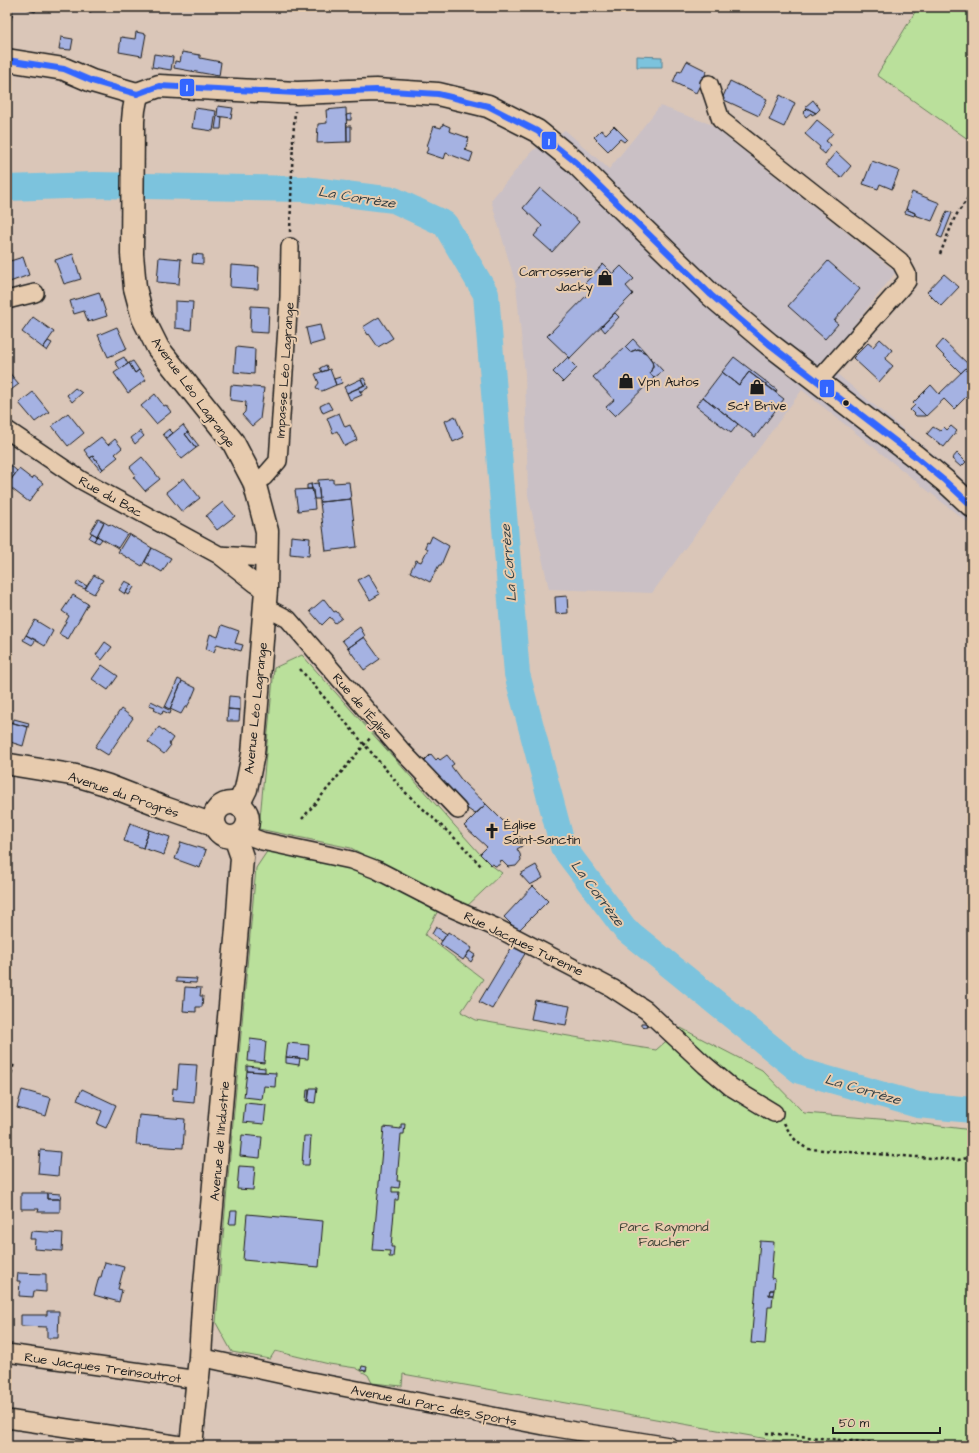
<svg xmlns="http://www.w3.org/2000/svg" width="979" height="1453" font-family="'Architects Daughter',sans-serif">
<style>
.built{fill:#cac0c5}
.green{fill:#bae09b;stroke:#6b7e5c}
.water{fill:#7cc3dd;stroke:#568090}
.lines{fill:none;stroke-linecap:round;stroke-linejoin:round}
.river{stroke:#7cc3dd;stroke-width:26}
.building{fill:#a5b2e2;stroke:#1c1c1c}
.minor-casing{stroke:#1c1c1c;stroke-width:20}
.tertiary-casing{stroke:#1c1c1c;stroke-width:24}
.secondary-casing{stroke:#1c1c1c;stroke-width:25}
.primary-casing{stroke:#1c1c1c;stroke-width:25}
.path{stroke:#1c1c1c;stroke-width:2.5;stroke-dasharray:3 3;stroke-linecap:butt}
.minor{stroke:#e7cbae;stroke-width:17}
.tertiary{stroke:#e7cbae;stroke-width:21}
.secondary{stroke:#e7cbae;stroke-width:22}
.primary{stroke:#e7cbae;stroke-width:22}
.bus-1-casing{stroke:#e7cbae;stroke-width:9}
.bus-1{stroke:#36f;stroke-width:6}
.bus-dot{fill:#1c1c1c;stroke:#e7cbae;stroke-width:1.5}
.labels{text-anchor:middle;stroke-width:4;stroke-linejoin:round;paint-order:stroke}
.poi-label{font-size:13px;fill:#1c1c1c;stroke:#e7cbae;text-anchor:start}
.street-label{font-size:13px;fill:#1c1c1c;stroke:#e7cbae}
.park-label{font-size:13px;fill:#3c4335;stroke:#e7cbae}
.water-label{font-size:14px;font-style:italic;fill:#2f3d43;stroke:#e7cbae}
.line-badge{stroke:#e7cbae;stroke-width:1.5}
.badge-label{font-size:11px;text-anchor:middle;font-weight:bold;fill:#fff}
</style>
<rect width="100%" height="100%" fill="#dac6b8"/>
<filter id="ink" filterUnits="userSpaceOnUse"><feTurbulence type="fractalNoise" baseFrequency=".025" numOctaves="2"/><feDisplacementMap in="SourceGraphic" scale="8" xChannelSelector="R" yChannelSelector="G"/><feConvolveMatrix kernelMatrix="1 2 1 2 8 2 1 2 1" color-interpolation-filters="sRGB"/></filter>
<g filter="url(#ink)">
<path class="built" d="M660,106L710,124L896,272L824,363L959,476L972,489V526L802,390L652,593L549,589L528,495L525,374L516,285L491,200L532,151L565,130L609,169Z"/>
<path class="green" d="M918,7H972V142L877,75Z
M302,655L480,854L491,865L502,873L465,908L351,848L259,829L274,668Z
M272,844L351,860L442,903L425,935L483,979L461,1012L476,1020L586,1039L656,1050L681,1028L762,1070L804,1113L892,1120L972,1130V1446H807L403,1374L402,1386L372,1383L368,1375L356,1368L329,1364L275,1351L270,1359L232,1352L216,1323L226,1200L256,868Z"/>
<path class="water" d="M637,56L662,57V67H637Z"/>
<g class="lines">
<path class="river" d="M7,188L95,185L304,189L394,200L445,224L486,294L517,674L563,847L625,929L800,1071L918,1105L972,1110"/>
</g>
<path class="building" d="M23,7H50L49,11L37,7L35,12Z
M77,7H93L91,12Z
M7,10L13,12L7,33Z
M136,32L146,34L142,56L119,52L121,37L135,39Z
M61,37L73,39L71,50L59,49Z
M182,52L200,55V58L221,62L219,76L174,68L175,61L180,62Z
M154,54L173,57L171,70L152,67Z
M687,61L707,71L696,93L673,82L678,71L681,72Z
M730,81L767,99L759,116L722,99Z
M780,95L795,103L784,127L769,120Z
M813,100L820,109L816,113L805,107Z
M218,106L233,108L231,118L217,116Z
M805,107L816,113L812,115L811,113L806,117L803,113L807,109Z
M195,108L216,111L213,131L192,128Z
M346,108L347,142L317,143L318,124L327,123L326,110Z
M351,114V120H347L346,115Z
M217,116L222,117L221,129H215Z
M817,120L833,133L826,141L831,145L825,154L819,149L820,147L805,134Z
M443,124L450,127L449,131L469,138L465,150L473,153L470,162L446,153L444,159L426,153L429,147L427,146L434,126L441,128Z
M347,126H351V142H347Z
M614,126L627,139L624,142L620,139L608,151L594,137L601,130L606,134Z
M836,152L851,166L841,178L825,165Z
M872,161L899,171L892,189L880,184L878,189L863,184Z
M540,188L579,222L552,252L534,236L542,226L523,208Z
M912,192L940,203L932,221L915,215V213L906,209Z
M906,209L915,213L914,216L905,213Z
M947,211L952,213L942,238L937,236Z
M73,254L81,279L64,284L55,260Z
M193,254L203,255V264L192,263Z
M23,257L29,275L7,283V262Z
M159,257L181,259L179,284L157,282Z
M828,261L860,289L834,321L838,324L825,339L788,306Z
M603,264L613,274L621,266L634,279L626,286L633,294L570,358L547,336L592,290L585,283Z
M231,265L259,267L258,289L230,287Z
M944,274L959,287L941,306L927,292Z
M99,292L107,316L88,322L84,311L74,314L70,301Z
M175,301L193,302L191,330L175,328Z
M251,306L269,307L268,333L250,332Z
M615,313L619,317L605,332L601,327Z
M33,317L54,332L43,348L22,332Z
M379,317L393,338L378,347L369,334L368,335L363,327Z
M320,325L324,341L310,345L306,328Z
M117,327L127,349L108,357L98,335Z
M633,339L646,353L638,349L630,352L625,347Z
M880,339L892,350L885,359L893,366L879,382L853,358L868,343L873,347Z
M943,340L969,365L961,373L936,348Z
M48,341L52,343L47,351L43,348Z
M236,347L255,349L254,374L234,372Z
M625,347L630,352L638,349L646,353L652,361L653,366L650,373L654,378L615,416L606,407L614,400L593,377Z
M124,357L128,364L120,369L115,362Z
M568,357L570,358L569,360L577,368L563,382L553,372Z
M650,357L663,371L654,378L650,373L653,366L652,361Z
M734,357L777,390L776,392L749,372L739,385L722,372Z
M133,361L139,370L135,373L129,363Z
M129,363L135,373L139,370L146,380L128,393L114,373Z
M326,365L328,370L322,372L320,368Z
M969,365L972,369V391L954,409L944,399L926,416L913,403L931,385L939,394Z
M330,369L336,385L322,391L318,390L316,387L319,383L315,374Z
M7,370L19,384L7,393Z
M722,372L739,385L749,372L784,399L755,437L703,397Z
M340,377L342,383L336,385L334,379Z
M364,378L367,384L364,385L361,379Z
M361,379L364,385L347,393L344,387Z
M367,384L368,388L360,392L359,388Z
M231,385L264,388L260,419L252,426L242,415L245,412L246,402L230,400Z
M75,388L82,393L72,402L67,395Z
M359,388L362,395L350,400L347,393Z
M33,392L49,412L35,422L19,403Z
M155,394L164,406L166,405L171,412L156,424L141,406Z
M703,397L738,424L731,433L696,406Z
M328,402L332,409L323,413L320,406Z
M915,405L926,416H916L910,410Z
M68,413L84,433L68,446L52,426Z
M339,413L345,427L350,425L357,440L345,446L337,431L333,433L327,418Z
M455,416L464,437L453,442L445,421Z
M183,425L188,432L185,434L196,448L182,459L166,439Z
M951,426L957,431L944,447L927,434L933,427L940,431L944,427L947,430Z
M169,429L173,433L166,438L163,434Z
M140,431L144,436L135,444L131,438Z
M188,432L199,446L196,448L185,434Z
M101,437L108,445L115,439L122,448L115,454L118,457L103,469L93,456L90,458L84,450Z
M957,453L966,462L961,467L952,459Z
M93,456L103,469L101,471L90,458Z
M142,457L160,479L145,491L133,477L136,475L130,467Z
M7,462L17,471L7,485Z
M19,469L32,479L34,476L43,483L29,502L7,485Z
M184,478L200,498L182,512L166,492Z
M333,479V483L349,482L351,499L320,502L318,480Z
M318,483L320,499H314L311,484Z
M311,484L312,489H307V485Z
M313,489L315,509L298,511L295,490Z
M351,499L357,547L326,551L320,502Z
M223,502L235,516L217,530L206,516Z
M98,519L104,522L97,536L90,532Z
M104,522L109,525L110,524L127,534L118,548L97,536Z
M92,533L97,536L94,541L89,538Z
M129,534L152,548L142,566L118,552Z
M97,536L102,539L99,543L94,541Z
M291,536L310,538L309,556L290,554Z
M432,536L449,546L441,565H439L430,582L410,572L416,560L421,562L428,549L425,547L427,542L429,543Z
M152,548L171,558L162,572L145,562Z
M368,574L380,594L370,600L358,580Z
M94,575L103,580L94,594L85,589Z
M78,581L87,586L85,589L76,585Z
M125,581L131,584L125,594L119,590Z
M131,584L134,587L129,595L126,593Z
M73,595L88,604L68,639L59,634L69,616L62,611Z
M567,596L568,613L556,614L555,597Z
M324,599L334,612L336,611L342,618L335,623L330,617L322,625L310,611Z
M35,620L53,631L45,646L26,635Z
M222,625L239,631L235,643L243,645L241,651L217,644L214,652L206,649L210,634L218,637Z
M360,627L365,636L348,648L342,640Z
M26,635L36,640L32,645L23,640Z
M364,637L380,659L364,670L348,648Z
M105,642L112,647L102,660L96,655Z
M102,665L118,676L108,690L92,679Z
M178,679L182,681L170,709L165,707Z
M182,681L196,688L191,700L187,707H185L181,714L170,709Z
M229,696L240,697V710L228,709Z
M151,701L171,711L170,714L163,711L162,714L154,710L155,707L149,705Z
M121,709L133,718L108,755L95,747Z
M228,709L240,710L239,721H227Z
M14,719L29,723L28,727L13,723Z
M7,721L28,727L23,746L7,741Z
M159,727L173,738L169,744L171,745L164,754L148,742Z
M431,754L436,760L438,758L440,760L447,755L454,764L451,766L463,782L486,804L475,814L458,802L422,763Z
M486,804L519,837L518,838L521,841L522,846L517,849L520,854L521,860L516,866L508,867L501,860L499,865L495,866L493,864L491,865L480,854L487,847L464,826Z
M130,823L149,830L143,848L124,841Z
M149,830L170,837L164,855L143,848Z
M181,842L206,850L200,868L175,859Z
M536,865L543,878L530,885L520,874Z
M533,886L548,901L518,931L504,917Z
M436,927L447,934L442,941L432,934Z
M448,932L472,948L463,960L440,944Z
M513,945L526,952L492,1009L479,1002Z
M469,951L475,955L471,962L465,957Z
M176,978L197,979L196,983L176,982Z
M185,987L201,988L200,996H203L202,1007H196V1012L183,1011Z
M535,1000L570,1006L566,1025L531,1019Z
M641,1023H648L647,1027L641,1026Z
M250,1039L266,1041L264,1063L248,1061Z
M288,1043L309,1045L308,1059L286,1057Z
M286,1057L300,1058L299,1065L286,1063Z
M179,1064L197,1065L194,1103L172,1101L173,1088L177,1089Z
M247,1066L265,1068V1072L247,1071Z
M247,1071L276,1073L275,1087L264,1086L262,1099L244,1097Z
M310,1088H317L315,1103L308,1102Z
M82,1089L116,1105L106,1128L97,1124L102,1111L77,1100Z
M22,1090L51,1098L46,1116L17,1108Z
M307,1090H309L308,1101H306Z
M245,1103L266,1105L264,1124L243,1122Z
M139,1115L185,1119L183,1148L136,1145Z
M401,1124H405L404,1134H401L397,1181H400L399,1188L392,1187V1192H399L398,1200H395L391,1247H394L393,1257H389L390,1251L373,1250L384,1127L401,1129Z
M242,1135L262,1137L260,1158L240,1156Z
M304,1136H311L309,1165H302Z
M40,1150L60,1152L58,1176L38,1174Z
M239,1166L255,1167L253,1190L237,1189Z
M21,1193H47V1199H60V1212H38L39,1209H21Z
M47,1193L61,1194L60,1199H47Z
M231,1211H237L236,1224H229Z
M247,1214L323,1221L319,1267L243,1260Z
M31,1231L63,1233L62,1251L34,1249L35,1239H30Z
M760,1241L774,1242L771,1278L775,1279L774,1290H770L769,1295H773L772,1307H768L765,1344L751,1343Z
M105,1262L124,1267L118,1289L122,1290L119,1302L94,1295L99,1277H101Z
M18,1273L46,1274V1292L34,1291L33,1297L19,1296L20,1281H17Z
M770,1290H774L773,1295H769Z
M47,1311H59L58,1338H47V1327L21,1326V1315H47Z
M362,1366L367,1367L366,1371L361,1370Z"/>
<g class="lines">
<defs>
<path id="minor" d="M709,84L721,120L900,261L907,274V281L818,381
M7,300L35,293
M7,430L81,480L219,555
M254,482L264,477L278,461L289,297L290,247
M266,558L219,555L256,584L266,590
M265,607L288,619L401,750L458,810
M244,831L254,838L262,841L351,860L377,870L449,907L497,928L612,988L646,1010L705,1065L731,1087L774,1113
M7,1353L198,1380
M200,1357L306,1380L544,1426L669,1446
M7,1419L188,1446"/>
<path id="tertiary" d="M7,764L74,775L107,785L166,808L215,825"/>
<path id="secondary" d="M137,94L134,110L133,121L132,254L135,288L143,318L158,348L233,442L254,482L267,531L266,590L253,754L246,789L238,805
M214 820a17 17 0 1 1 34 0a17 17 0 1 1-34 0Z
M191,1446L200,1357L203,1307L237,928L242,857L235,837"/>
<path id="primary" d="M7,60L64,69L92,81L137,94L159,86L297,93L376,90L438,94L488,106L537,131L574,161L605,192L711,295L769,344L916,457L945,481L972,506"/>
</defs>
<use href="#minor" class="minor-casing"/>
<use href="#tertiary" class="tertiary-casing"/>
<use href="#secondary" class="secondary-casing"/>
<use href="#primary" class="primary-casing"/>
<path class="path" d="M290,232L293,139L295,111
M940,254L955,217L972,192
M300,669L405,792L461,844L482,867
M302,819L371,737
M7,1091L14,1063
M784,1123C791,1135 796,1144 809,1149L958,1160L972,1157
M766,1433L906,1446"/>
<use href="#minor" class="minor"/>
<use href="#tertiary" class="tertiary"/>
<use href="#secondary" class="secondary"/>
<use href="#primary" class="primary"/>
<defs>
<path id="bus-1" d="M7,60L64,69L92,81L137,94L159,86L297,93L376,90L438,94L488,106L537,131L574,161L711,295L769,344L916,457L945,481L972,506"/>
</defs>
<use href="#bus-1" class="bus-1-casing"/>
<use href="#bus-1" class="bus-1"/>
</g>
</g>
<defs>
<symbol id="shop-bare" viewBox="-9 -9 18 18"><path d="M-5-2.5h2.3a2.7 3.5 0 0 1 5.4 0H5L5.5 6h-11ZM-1.5-2.5h3a1.5 2.3 0 0 0-3 0Z" fill="#1c1c1c" stroke="#e7cbae" stroke-width="2.5" paint-order="stroke"/></symbol>
<symbol id="church-bare" viewBox="-9 -9 18 18"><path d="M-1.2-6h2.4v3.5h3.3v2.4h-3.3V6h-2.4V-.1h-3.3v-2.4h3.3Z" fill="#1c1c1c" stroke="#e7cbae" stroke-width="2.5" paint-order="stroke"/></symbol>
</defs>
<g fill-rule="evenodd">
<use href="#shop-bare" x="594" y="267" width="22" height="22"/>
<use href="#shop-bare" x="615" y="370" width="22" height="22"/>
<use href="#shop-bare" x="746" y="376" width="22" height="22"/>
<use href="#church-bare" x="481" y="820" width="22" height="22"/>
</g>
<circle class="bus-dot" cx="846" cy="403" r="3.5"/>
<g class="labels">
<g class="poi-label">
<text x="593" y="276" text-anchor="end">Carrosserie<tspan x="593" dy="15">Jacky</tspan></text>
<text x="638" y="386">Vpn Autos</text>
<text x="757" y="410" text-anchor="middle">Sct Brive</text>
<text x="504" y="829">Église<tspan x="504" dy="15">Saint-Sanctin</tspan></text>
</g>
<g class="street-label">
<text transform="translate(284 370) rotate(-86)" y="5">Impasse Léo Lagrange</text>
<text transform="translate(194 392) rotate(54)" y="5">Avenue Léo Lagrange</text>
<text transform="translate(111 496) rotate(29)" y="5">Rue du Bac</text>
<text transform="translate(363 706) rotate(49)" y="5">Rue de l'Église</text>
<text transform="translate(255 708) rotate(-84)" y="5">Avenue Léo Lagrange</text>
<text transform="translate(124 794) rotate(19)" y="5">Avenue du Progrès</text>
<text transform="translate(524 943) rotate(26)" y="5">Rue Jacques Turenne</text>
<text transform="translate(219 1141) rotate(-85)" y="5">Avenue de l'Industrie</text>
<text transform="translate(103 1367) rotate(8)" y="5">Rue Jacques Treinsoutrot</text>
<text transform="translate(434 1405) rotate(11)" y="5">Avenue du Parc des Sports</text>
</g>
<g class="park-label">
<text x="664" y="1231">Parc Raymond<tspan x="664" dy="15">Faucher</tspan></text>
</g>
<g class="water-label">
<text transform="translate(357 197) rotate(9)" y="5">La Corrèze</text>
<text transform="translate(508 563) rotate(-95)" y="5">La Corrèze</text>
<text transform="translate(598 893) rotate(53)" y="5">La Corrèze</text>
<text transform="translate(863 1089) rotate(16)" y="5">La Corrèze</text>
</g>
</g>
<g class="line-badge">
<rect x="179" y="78" width="16" height="19" rx="4" fill="#36f"/>
<rect x="541" y="131" width="16" height="19" rx="4" fill="#36f"/>
<rect x="819" y="379" width="16" height="19" rx="4" fill="#36f"/>
</g>
<g class="badge-label">
<text x="187" y="91">1</text>
<text x="549" y="145">1</text>
<text x="827" y="393">1</text>
</g>
<rect width="979" height="1453" fill="none" stroke="#e7cbae" stroke-width="24"/>
<rect x="12" y="12" width="955" height="1429" fill="none" stroke="#1c1c1c" stroke-width="1.5" filter="url(#ink)"/>
<path d="M833 1427v6h107v-6" fill="none" stroke="#1c1c1c" stroke-width="2"/>
<text x="839" y="1427" font-size="12" fill="#1c1c1c" stroke="#e7cbae" stroke-width="3" paint-order="stroke">50 m</text>
</svg>
